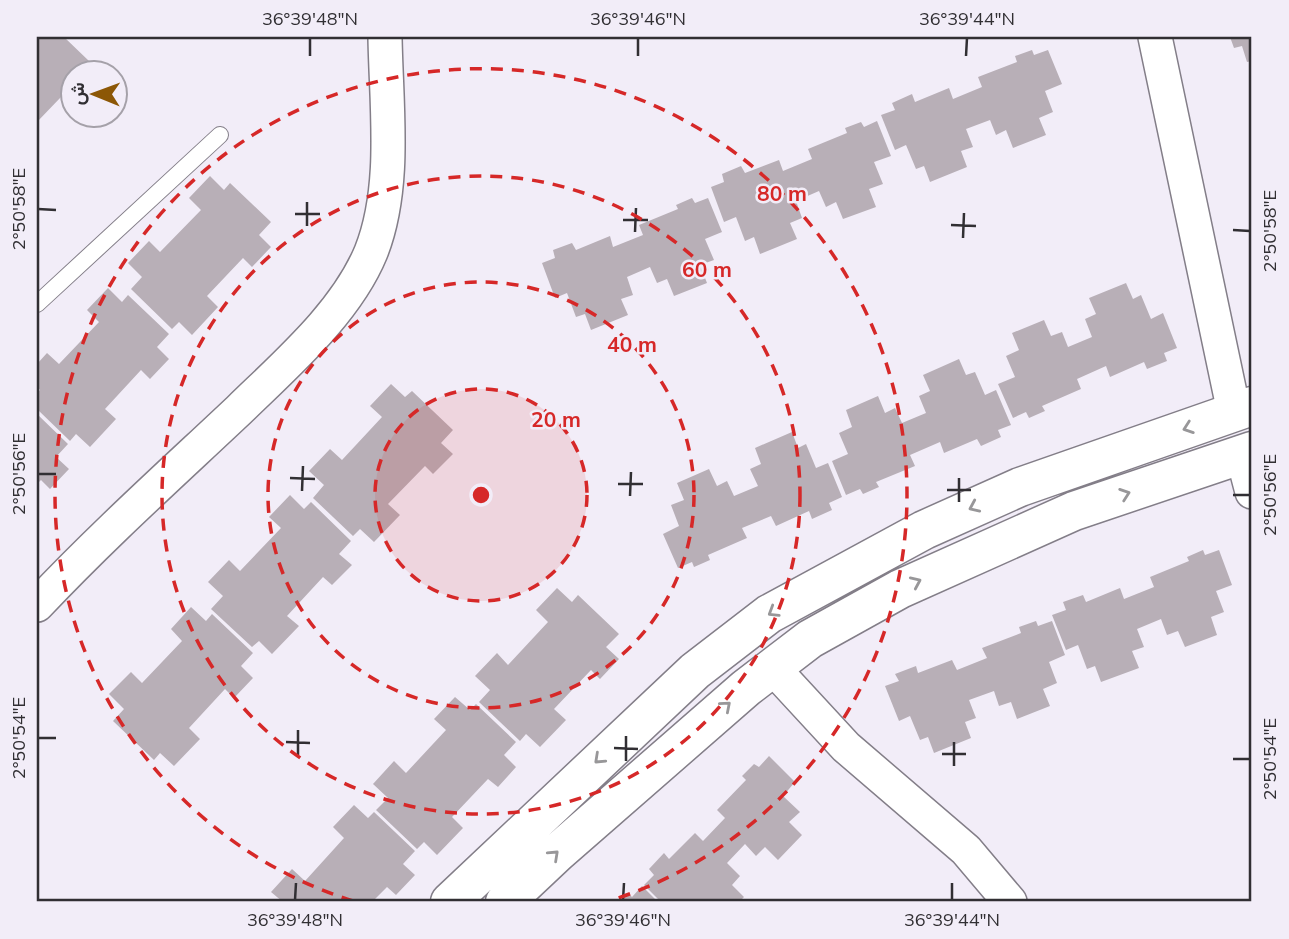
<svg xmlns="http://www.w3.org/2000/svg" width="1289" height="939" font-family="Mulish,Vazirmatn,sans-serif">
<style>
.building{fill:#b8afb7}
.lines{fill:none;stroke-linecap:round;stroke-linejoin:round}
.service-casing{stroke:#837e88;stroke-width:18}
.minor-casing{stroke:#837e88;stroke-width:36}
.tertiary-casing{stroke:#837e88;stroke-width:41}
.service{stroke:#fff;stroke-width:16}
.minor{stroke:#fff;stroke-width:33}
.tertiary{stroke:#fff;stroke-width:38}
.oneway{stroke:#989799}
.ticks{fill:none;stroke:#312f33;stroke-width:2.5}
.ring{fill:none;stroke:#d62828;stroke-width:3.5;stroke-dasharray:12 9}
.centre{fill:#d62828;stroke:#f2edf8;stroke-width:3.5}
.ring-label{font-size:21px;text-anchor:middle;font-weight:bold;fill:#d62828;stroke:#f2edf8;stroke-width:5;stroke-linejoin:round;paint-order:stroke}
.neatline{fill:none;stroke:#312f33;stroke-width:2.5}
.ticks-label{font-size:18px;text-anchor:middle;fill:#312f33}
</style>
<rect width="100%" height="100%" fill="#f2edf8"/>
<path class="building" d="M37,37H64L89,61L74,74V102L70,106L61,97L37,122Z
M1230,37H1252V61L1247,62L1242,46L1234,48Z
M1032,50L1034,55L1048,50L1062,84L1045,91L1053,112L1039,118L1046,135L1013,148L1006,130L996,135L990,120L966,129L973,147L961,151L967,167L930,182L924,166L916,169L906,145L895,150L881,115L895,110L892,103L912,94L915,102L949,88L953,99L982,87L978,77L1017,62L1015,56Z
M877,121L891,156L874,162L883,184L869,189L876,207L843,219L836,202L826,207L819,191L796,201L802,218L790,223L797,239L760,254L754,237L745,241L736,217L724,222L711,187L724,182L722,174L741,166L745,173L779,160L783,171L812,159L808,149L847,133L845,128L861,122L864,127Z
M210,176L224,190L230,183L271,222L259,235L271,247L252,267L243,258L207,296L218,307L192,335L179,322L172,329L131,289L142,277L128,263L149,241L160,252L201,210L189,198Z
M692,198L695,203L708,198L722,232L705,239L714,260L700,265L707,283L674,296L667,279L657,283L650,267L627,277L633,295L621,299L628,315L591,330L585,314L576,317L567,293L555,298L542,263L555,258L553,250L572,243L576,250L610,236L613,247L643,235L639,225L678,209L676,205Z
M1126,283L1133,299L1141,295L1151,319L1163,313L1177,348L1164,353L1167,361L1147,369L1144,362L1110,377L1106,366L1077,379L1081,389L1042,406L1045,411L1029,418L1026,412L1013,418L998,384L1015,377L1006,356L1019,350L1012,333L1044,320L1051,336L1062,332L1068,347L1092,337L1085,319L1096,314L1089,298Z
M108,288L122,302L128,295L169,334L157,347L169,359L150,379L141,370L105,409L116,419L90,447L76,434L70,441L37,409V393L40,390L37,386V364L47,353L59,364L99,322L87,310Z
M959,359L966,375L975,372L985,395L996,390L1011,425L998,430L1001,437L981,446L977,439L944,453L940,442L910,455L915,466L876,482L879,487L863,494L860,489L846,495L832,461L848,454L839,433L852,427L846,410L878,396L885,413L895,408L902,423L926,413L919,396L930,391L923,375Z
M391,384L405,397L412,391L453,430L441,443L453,454L433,474L425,466L388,504L400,515L374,542L360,529L353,536L313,498L324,485L309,471L330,449L342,460L382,417L370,406Z
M37,414L68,444L56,457L69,469L50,489L41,480L37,484Z
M792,432L798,448L806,444L816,468L828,463L842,497L829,503L832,510L812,519L809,511L776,526L771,516L742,528L747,538L708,555L710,560L694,567L692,562L678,568L663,534L679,526L671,505L684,500L677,483L709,469L717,486L727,481L734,496L758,486L750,469L761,464L755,448Z
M290,495L304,509L311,502L351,541L339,554L352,565L332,585L323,577L287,616L299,626L272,654L259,641L252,647L211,609L223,596L208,582L229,560L240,571L281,528L269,517Z
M1203,550L1205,555L1219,550L1232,585L1216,591L1224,612L1211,617L1217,635L1185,647L1178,631L1167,635L1161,619L1137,629L1144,647L1132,651L1139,668L1101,682L1095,666L1087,669L1078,645L1066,650L1052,615L1066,610L1063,602L1083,595L1086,602L1120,588L1124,599L1154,587L1150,577L1189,561L1187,557Z
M557,588L572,602L578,595L619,634L606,647L619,659L600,679L591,670L554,709L566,720L540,747L526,734L520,741L479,702L490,690L475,676L497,653L508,665L548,622L536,610Z
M191,607L206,621L212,614L253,653L241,666L253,678L234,698L225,689L189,728L200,739L174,766L160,753L154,760L113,721L124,709L109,694L131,672L142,683L182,641L171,629Z
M1036,621L1038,626L1052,621L1065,655L1049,662L1057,683L1043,689L1050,706L1017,719L1011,702L999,706L994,691L969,700L976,718L965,722L971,738L934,753L928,737L920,740L910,716L899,721L885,686L899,681L895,674L916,666L918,673L952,660L957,670L987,658L982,648L1021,633L1019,627Z
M455,697L470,710L476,704L516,742L504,755L516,767L498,787L488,779L452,817L463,828L437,855L424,842L417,849L376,810L388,798L373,784L394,761L406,773L446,730L434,719Z
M769,756L795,782L783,796L800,812L789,822L802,835L778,860L765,847L756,856L745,844L727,863L740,876L732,885L744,897L739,902H661L644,885L654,875L649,869L664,853L669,859L695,833L703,841L725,818L717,810L746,780L742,776L754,764L759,767Z
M354,805L368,818L374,812L415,851L403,864L415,875L396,895L387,887L372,902H283L271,892L292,869L305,881L344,838L333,827Z
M642,886L658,902H619L628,893L632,897Z"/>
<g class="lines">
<defs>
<path id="service" d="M37,304L220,135"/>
<path id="minor" d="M1155,37L1234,412
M1242,454L1252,492
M37,605C101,537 171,474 239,410C285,365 346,313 371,252C397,187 386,105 385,37
M773,668L846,747L966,850L1010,902"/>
<path id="tertiary" d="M450,902L695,671L769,614L924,530L1020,487L1252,406
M505,902L557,853L746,688L810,639L900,589L1074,511L1252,451"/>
</defs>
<use href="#service" class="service-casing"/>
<use href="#minor" class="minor-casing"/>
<use href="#tertiary" class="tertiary-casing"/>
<use href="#service" class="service"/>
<use href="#minor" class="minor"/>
<use href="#tertiary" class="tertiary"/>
</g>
<defs><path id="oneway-chevron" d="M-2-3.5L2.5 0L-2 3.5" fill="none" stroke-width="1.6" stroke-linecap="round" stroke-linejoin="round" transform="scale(1.75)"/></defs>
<g class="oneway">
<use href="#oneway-chevron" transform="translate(1188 428) rotate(161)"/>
<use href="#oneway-chevron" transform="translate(1125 494) rotate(-19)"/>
<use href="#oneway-chevron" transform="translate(974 507) rotate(156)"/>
<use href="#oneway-chevron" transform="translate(916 582) rotate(-24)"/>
<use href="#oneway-chevron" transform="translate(773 612) rotate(148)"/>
<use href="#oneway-chevron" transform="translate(726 706) rotate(-41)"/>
<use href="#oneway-chevron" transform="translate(599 759) rotate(137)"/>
<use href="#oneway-chevron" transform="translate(554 855) rotate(-43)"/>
</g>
<path class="ticks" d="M310,56V38M638,56V38M966,56L967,38M38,209L56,210M295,214H320M623,220H648M951,225L976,226M307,226V202M1233,230L1250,231M635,232L636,208M963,238L964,213M38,474H56M290,478L315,479M618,484H643M947,490H971M302,491L303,466M1233,495H1250M630,496L631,472M959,502V478M38,738H56M286,742L310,743M614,748L638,749M942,754H966M298,755V730M1233,759H1250M626,761V736M954,766V742M295,900L296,883M623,900L624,883M952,900V883"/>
<circle cx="481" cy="495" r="106" fill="#d62828" fill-opacity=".12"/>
<g class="ring">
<circle cx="481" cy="495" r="106"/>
<circle cx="481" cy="495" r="213"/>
<circle cx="481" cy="495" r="319"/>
<path d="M353 901A426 426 0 1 1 609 901"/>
</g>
<circle cx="481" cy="495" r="10" class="centre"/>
<g class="ring-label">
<text x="782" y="201">80 m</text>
<text x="707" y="277">60 m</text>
<text x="632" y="352">40 m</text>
<text x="556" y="427">20 m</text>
</g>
<rect width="1289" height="939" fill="none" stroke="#f2edf8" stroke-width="77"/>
<g transform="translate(94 94) rotate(271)"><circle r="33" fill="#f2edf8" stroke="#a5a1a9" stroke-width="2"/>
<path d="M0-5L12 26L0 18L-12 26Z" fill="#8c5706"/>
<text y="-10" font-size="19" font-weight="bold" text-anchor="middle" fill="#312f33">ش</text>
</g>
<rect x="38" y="38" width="1212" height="862" class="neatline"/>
<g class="ticks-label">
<text x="310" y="25">36°39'48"N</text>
<text x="638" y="25">36°39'46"N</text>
<text x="967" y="25">36°39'44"N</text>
<text transform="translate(19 209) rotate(-90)" y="6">2°50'58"E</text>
<text transform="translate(1270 231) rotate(-90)" y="6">2°50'58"E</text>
<text transform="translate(19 474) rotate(-90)" y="6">2°50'56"E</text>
<text transform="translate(1270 495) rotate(-90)" y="6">2°50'56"E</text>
<text transform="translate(19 738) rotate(-90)" y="6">2°50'54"E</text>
<text transform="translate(1270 759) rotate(-90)" y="6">2°50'54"E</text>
<text x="295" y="926">36°39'48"N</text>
<text x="623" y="926">36°39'46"N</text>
<text x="952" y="926">36°39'44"N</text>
</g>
</svg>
